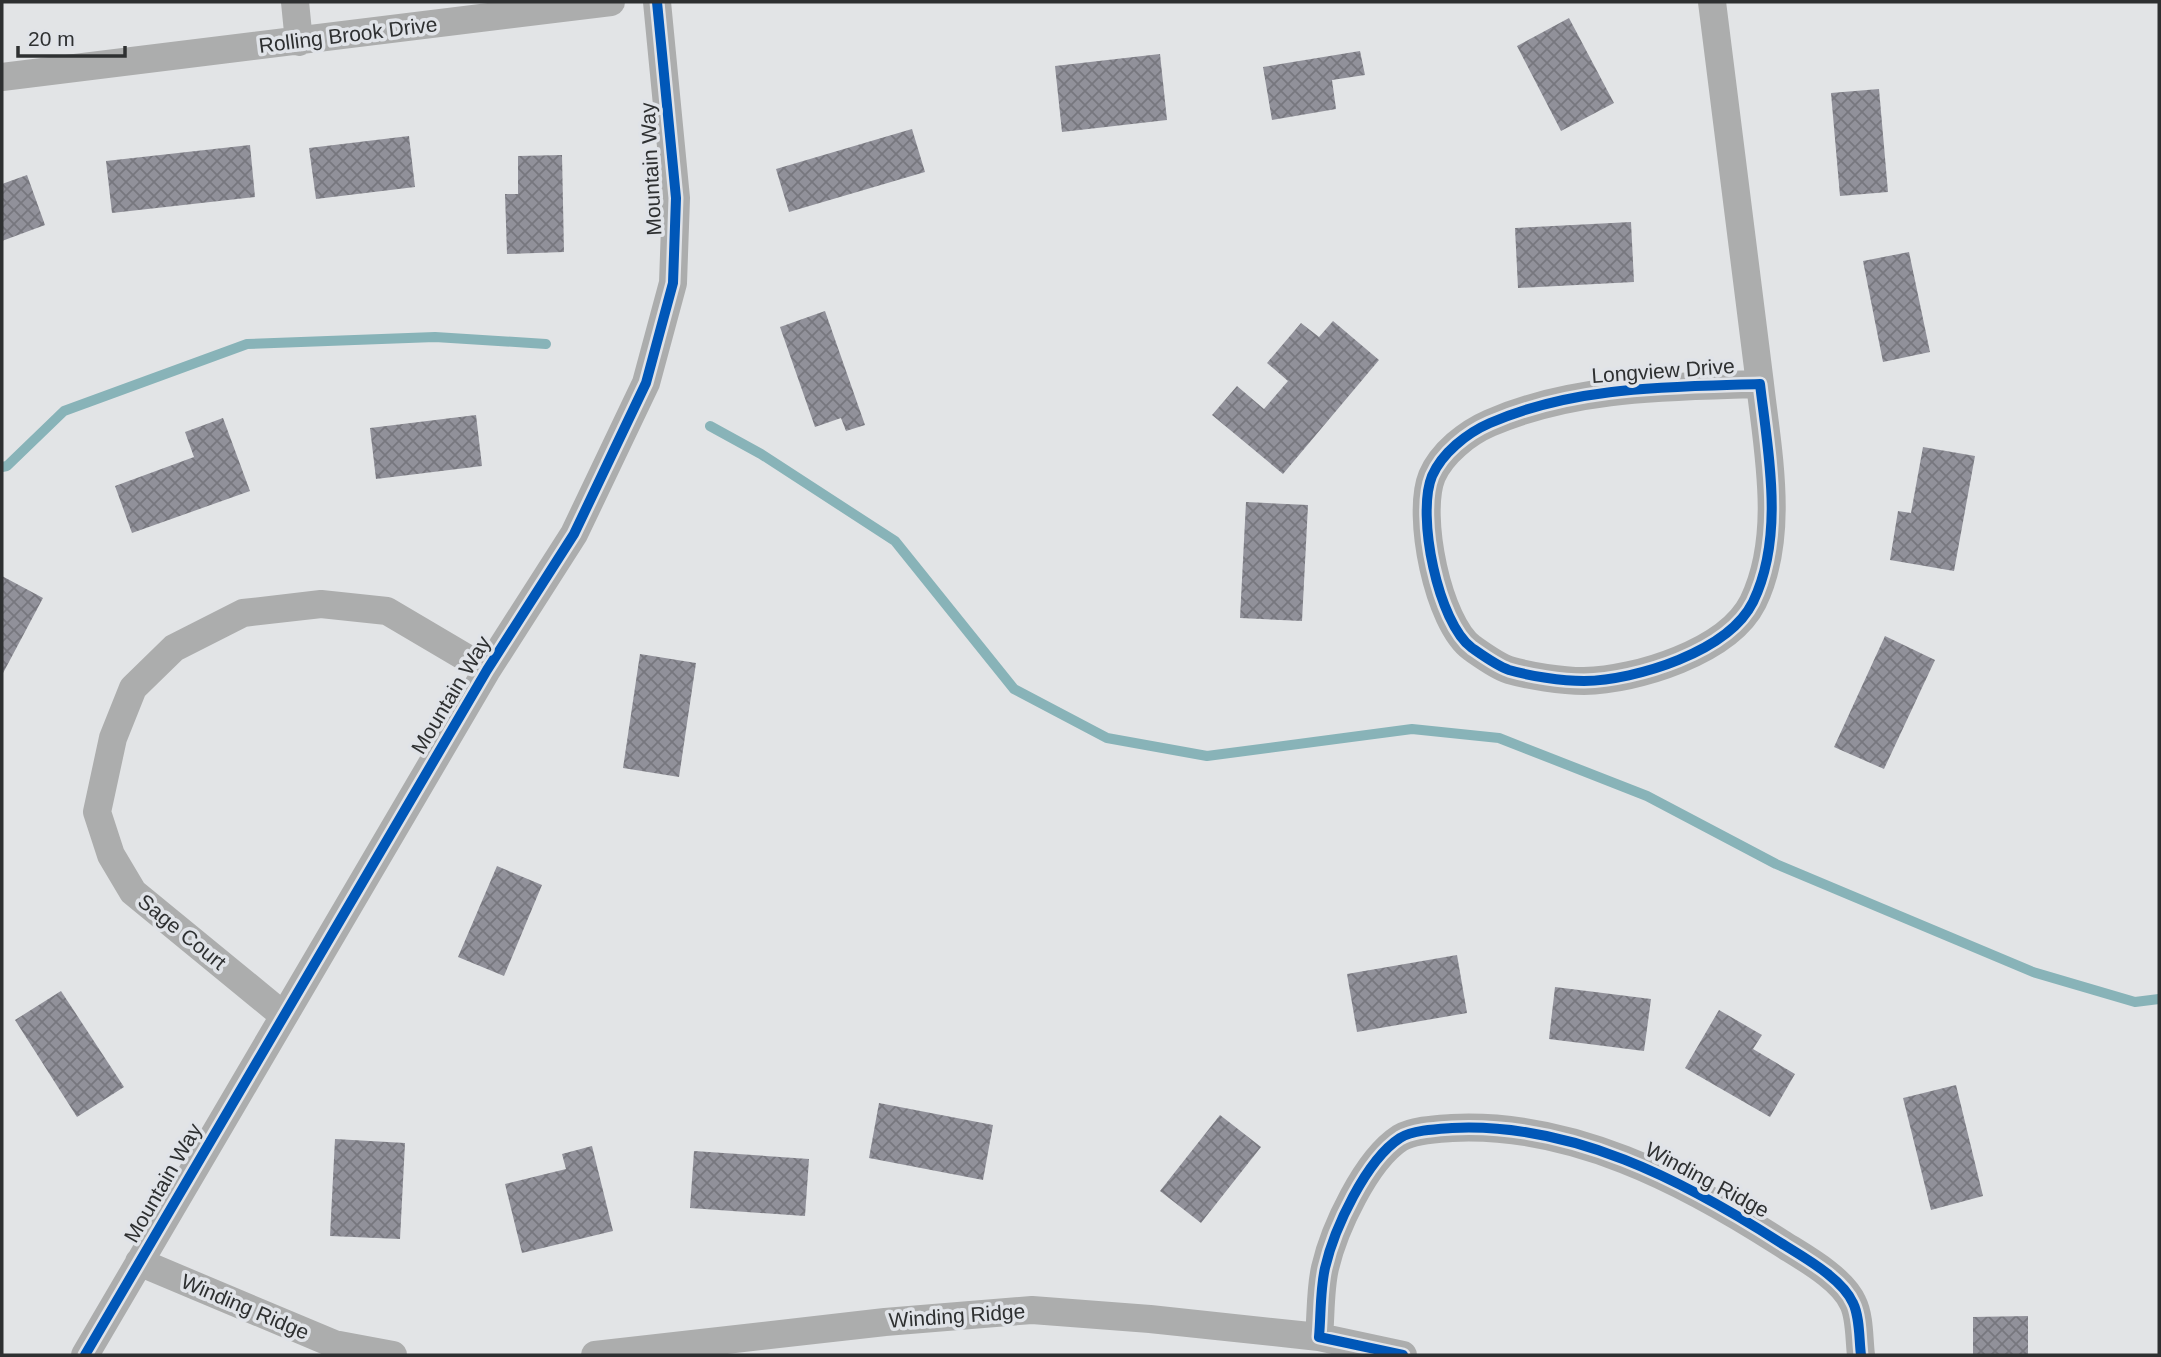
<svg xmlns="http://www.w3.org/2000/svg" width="2161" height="1357" font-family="Arial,sans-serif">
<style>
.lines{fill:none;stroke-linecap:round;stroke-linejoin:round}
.stream{stroke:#88b3b8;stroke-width:10}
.building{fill:url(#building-cross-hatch)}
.street{stroke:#acadad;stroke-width:28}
.cycleway-casing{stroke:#e0e3e8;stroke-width:15}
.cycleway{stroke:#0057b8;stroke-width:10}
.labels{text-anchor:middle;stroke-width:7;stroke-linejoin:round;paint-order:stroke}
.street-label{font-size:21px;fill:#2e3031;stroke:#e0e3e8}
</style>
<defs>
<pattern id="building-cross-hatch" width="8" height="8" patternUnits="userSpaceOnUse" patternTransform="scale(1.75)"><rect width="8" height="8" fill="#91919a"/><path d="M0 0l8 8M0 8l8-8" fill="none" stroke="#77777e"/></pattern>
</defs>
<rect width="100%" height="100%" fill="#e2e4e6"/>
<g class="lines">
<path class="stream" d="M710,426L761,454L895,541L1014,689L1107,738L1207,756L1412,729L1499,738L1647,796L1776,864L2033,972L2135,1002L2159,999
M2,467L7,466L64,411L247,344L435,337L546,344"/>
</g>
<path class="building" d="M1569,18L1614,103L1561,131L1517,46Z
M1360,51L1365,75L1332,80L1336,109L1272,120L1263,67Z
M1160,54L1167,120L1062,132L1055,66Z
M1879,89L1888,192L1840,196L1831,93Z
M912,129L925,172L789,212L776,169Z
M409,136L415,187L316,199L309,148Z
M250,145L255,197L112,213L106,161Z
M562,155L564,252L507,254L505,194H518V156Z
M27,175L45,225L2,241V184Z
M1631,222L1634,282L1518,288L1515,228Z
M1909,252L1930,352L1883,362L1863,261Z
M825,311L865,425L846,431L841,418L815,427L780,327Z
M1333,321L1379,360L1283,474L1212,415L1237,386L1264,409L1288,381L1267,363L1301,323L1319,337Z
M476,415L482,466L376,479L370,428Z
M223,418L250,491L132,533L115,486L194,457L185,432Z
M1923,447L1975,456L1954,571L1890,560L1898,511L1911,513Z
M1246,502L1308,505L1302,621L1240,618Z
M2,576L43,598L2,675Z
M1885,636L1935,660L1884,769L1834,747Z
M640,654L696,663L679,777L623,768Z
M497,866L542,885L504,976L458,957Z
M1457,955L1467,1013L1357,1032L1347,974Z
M1555,987L1651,999L1644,1051L1549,1039Z
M61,991L124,1087L77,1117L15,1020Z
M1719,1010L1762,1035L1753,1049L1795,1074L1770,1117L1685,1068Z
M1956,1085L1983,1196L1931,1210L1903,1098Z
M879,1103L993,1125L983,1180L869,1158Z
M1220,1115L1261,1147L1201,1223L1160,1191Z
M335,1139L405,1143L400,1239L330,1236Z
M592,1146L613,1231L522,1253L505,1184L566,1169L562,1154Z
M694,1151L809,1159L805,1216L690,1208Z
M2028,1316V1355H1973V1317Z"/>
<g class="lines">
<path class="street" d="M295,2L299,42
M1712,2L1760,384
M2,77L611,2
M1760,384C1768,453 1785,536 1753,602C1728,652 1636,680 1584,681C1561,681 1530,676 1509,670C1497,666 1482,655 1472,648C1438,623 1416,515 1432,476C1442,453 1467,433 1490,423C1575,386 1670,387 1760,384Z
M283,1015L133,892L111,855L97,812L113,738L133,688L174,648L243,613L321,604L387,611L487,670
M139,1262L334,1344L393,1355
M85,1355L487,670L574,534L646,383L673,283L676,198L657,2
M595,1355L885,1322L1032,1310L1150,1319L1319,1337
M1403,1355L1319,1337C1321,1315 1320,1290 1325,1268C1334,1229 1366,1160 1400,1138C1413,1130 1437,1129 1452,1128C1571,1122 1683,1180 1781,1243C1803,1257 1842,1278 1853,1303C1860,1317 1859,1340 1861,1355"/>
<defs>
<path id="cycleway" d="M1760,384C1768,453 1785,536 1753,602C1728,652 1636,680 1584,681C1561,681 1530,676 1509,670C1497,666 1482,655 1472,648C1438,623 1416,515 1432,476C1442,453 1467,433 1490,423C1575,386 1670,387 1760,384Z
M85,1355L487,670L574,534L646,383L673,283L676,198L657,2
M1403,1355L1319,1337C1321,1315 1320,1290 1325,1268C1334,1229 1366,1160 1400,1138C1413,1130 1437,1129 1452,1128C1571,1122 1683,1180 1781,1243C1803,1257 1842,1278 1853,1303C1860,1317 1859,1340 1861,1355"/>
</defs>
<use href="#cycleway" class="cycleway-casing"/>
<use href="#cycleway" class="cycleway"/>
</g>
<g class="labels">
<g class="street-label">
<text transform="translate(348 35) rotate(-7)" y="7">Rolling Brook Drive</text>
<text transform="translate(651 169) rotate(-93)" y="7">Mountain Way</text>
<text transform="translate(1663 371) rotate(-4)" y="7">Longview Drive</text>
<text transform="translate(451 695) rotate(-59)" y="7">Mountain Way</text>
<text transform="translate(182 932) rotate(39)" y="7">Sage Court</text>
<text transform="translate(1707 1180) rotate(28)" y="7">Winding Ridge</text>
<text transform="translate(163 1183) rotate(-60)" y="7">Mountain Way</text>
<text transform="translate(245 1307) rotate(23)" y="7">Winding Ridge</text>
<text transform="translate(957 1316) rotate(-4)" y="7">Winding Ridge</text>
</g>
</g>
<rect width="2161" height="1357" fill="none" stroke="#2e3031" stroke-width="7"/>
<path d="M18 46v10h107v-10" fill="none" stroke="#2e3031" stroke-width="3.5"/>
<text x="28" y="46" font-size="21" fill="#2e3031" stroke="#e0e3e8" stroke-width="5" paint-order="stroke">20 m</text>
</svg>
